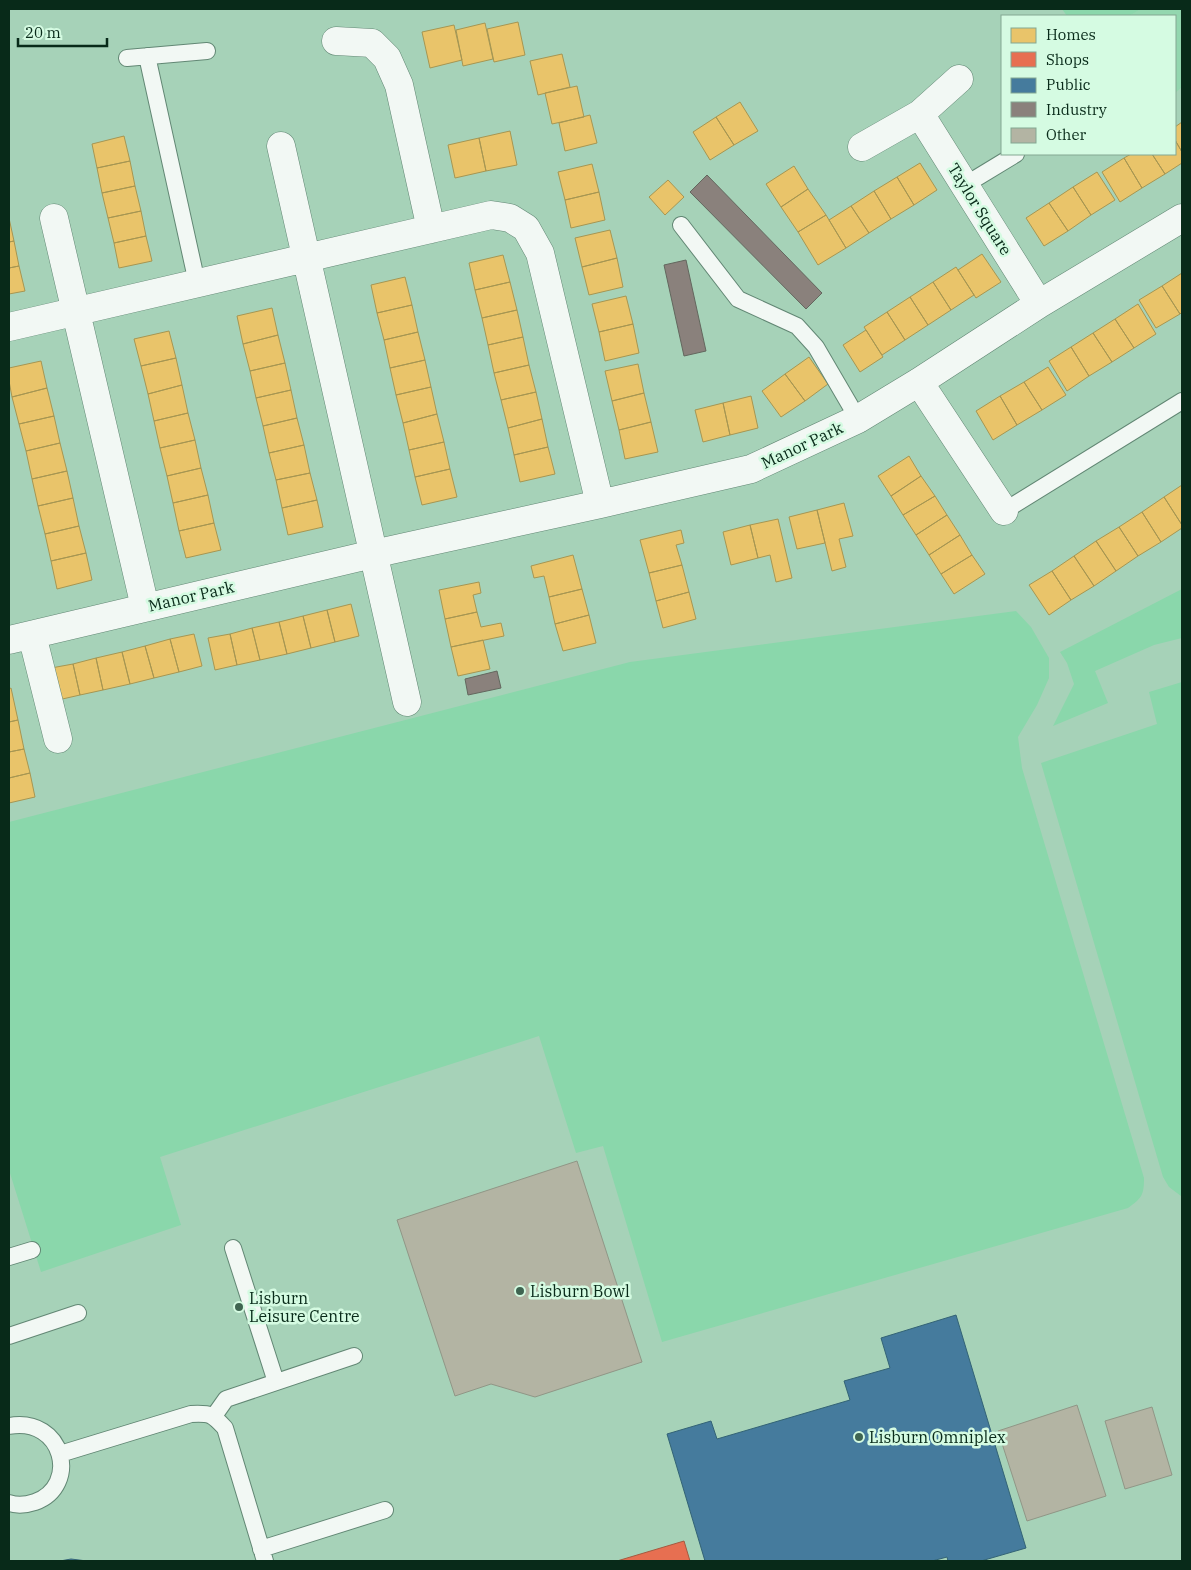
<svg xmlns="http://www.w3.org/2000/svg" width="1191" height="1570" font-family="'IBM Plex Serif',serif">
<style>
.built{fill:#93d7af}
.green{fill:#8ad7ab}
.homes{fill:#e9c46a;stroke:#a69652}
.shops{fill:#e76f51;stroke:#a45a40}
.public{fill:#457b9d;stroke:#336375}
.industry{fill:#8a817c;stroke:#63675e}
.building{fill:#b3b4a3;stroke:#909686}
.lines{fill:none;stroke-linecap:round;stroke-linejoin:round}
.lane-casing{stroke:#628774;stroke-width:18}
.street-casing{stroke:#628774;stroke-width:29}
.lane{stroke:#f2f8f4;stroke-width:16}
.street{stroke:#f2f8f4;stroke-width:28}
.poi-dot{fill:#3f6551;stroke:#d5fbe2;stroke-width:2}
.labels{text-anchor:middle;stroke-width:5;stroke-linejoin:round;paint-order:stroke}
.street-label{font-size:16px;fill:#082a19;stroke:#d5fbe2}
.poi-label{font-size:16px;fill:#082a19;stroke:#d5fbe2;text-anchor:start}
</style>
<rect width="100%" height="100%" fill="#a6d2b8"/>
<path class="built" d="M1141,9H1182V87L1175,93V16H1129Z"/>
<path class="green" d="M1062,9H1141L1129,16H1067Z
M1182,589V638L1154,645L1095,671L1108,703L1053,726L1074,684L1067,663L1060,652Z
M1016,611L1031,627L1049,658V678L1037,705L1018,737L1022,768L1144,1178C1144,1195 1142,1198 1128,1208L662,1342L603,1146L576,1153L539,1036L160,1157L181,1225L41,1272L9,1170V822L630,662Z
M1182,682V1196H1181L1169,1187L1163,1177L1041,763L1157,724L1149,692Z"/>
<path class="homes" d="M518,22L525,55L494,62L487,29Z
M485,23L493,59L463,66L456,30Z
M454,25L462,60L430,68L422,32Z
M562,54L570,87L538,95L530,61Z
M577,86L584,117L552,124L545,93Z
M740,102L758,131L734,145L716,117Z
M590,115L597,143L565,151L559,123Z
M716,117L734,145L710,160L693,132Z
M1182,122V152L1175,140V127Z
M510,131L517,165L486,171L479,138Z
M124,136L130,161L97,168L92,144Z
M479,138L486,171L455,178L448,145Z
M1175,140L1182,152V163L1165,174L1152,154H1175Z
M1131,154H1152L1165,174L1142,188L1124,158Z
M1124,158L1142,188L1120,202L1102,172Z
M130,161L135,186L102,193L97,168Z
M920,163L937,190L914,205L897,177Z
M592,164L599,192L565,200L558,172Z
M794,166L808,189L781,207L766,184Z
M1097,172L1115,200L1091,215L1073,187Z
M897,177L914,205L891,219L874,191Z
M668,180L684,197L665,215L649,197Z
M135,186L141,211L108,218L102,193Z
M1073,187L1091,215L1068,231L1049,203Z
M808,189L826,215L798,232L781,207Z
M874,191L891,219L869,233L851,206Z
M599,192L605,220L571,228L565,200Z
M1049,203L1068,231L1044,246L1026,218Z
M851,206L869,233L846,248L829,220Z
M141,211L146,236L114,243L108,218Z
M826,215L846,248L818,265L798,232Z
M9,218L14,241L9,242Z
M610,230L617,258L582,267L575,238Z
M146,236L152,261L119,268L114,243Z
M14,241L19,266L9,268V242Z
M982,254L1001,282L976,298L958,270Z
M503,255L510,282L475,290L469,263Z
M617,258L623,287L589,295L582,267Z
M19,266L25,291L9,294V268Z
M956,267L974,295L951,310L933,282Z
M1182,273V312L1180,314L1162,286Z
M405,277L412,305L377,313L371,285Z
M510,282L517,310L482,318L475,290Z
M933,282L951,310L928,325L910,297Z
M1162,286L1180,314L1156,328L1139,300Z
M626,296L633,324L599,332L592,304Z
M910,297L928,325L905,340L887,312Z
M1138,304L1156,334L1134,348L1115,319Z
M412,305L418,332L384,340L377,313Z
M272,308L278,335L243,344L237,316Z
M517,310L523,337L488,345L482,318Z
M887,312L905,340L882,355L864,327Z
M1115,319L1134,348L1112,362L1093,333Z
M633,324L639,353L605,361L599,332Z
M866,330L883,357L860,372L843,345Z
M169,331L176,358L141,366L134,339Z
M418,332L425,360L390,368L384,340Z
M1093,333L1112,362L1089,376L1071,347Z
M278,335L285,363L250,371L243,344Z
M523,337L529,365L494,373L488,345Z
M1071,347L1089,376L1067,391L1049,361Z
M809,357L828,384L805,401L785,374Z
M176,358L182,385L148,394L141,366Z
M425,360L431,387L396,395L390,368Z
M41,361L47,388L12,397L9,381V368Z
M285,363L291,390L256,398L250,371Z
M638,364L644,393L612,401L605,371Z
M529,365L536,392L501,400L494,373Z
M1048,367L1066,395L1042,410L1024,382Z
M785,374L805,401L781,417L762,391Z
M1024,382L1042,410L1017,425L1000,396Z
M182,385L188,413L154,421L148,394Z
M431,387L437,414L403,423L396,395Z
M47,388L54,416L19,424L12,397Z
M291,390L297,418L263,426L256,398Z
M536,392L542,419L508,428L501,400Z
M644,393L651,422L619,430L612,401Z
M751,396L758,428L730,435L723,403Z
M1000,396L1017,425L993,440L976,411Z
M723,403L730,435L703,442L695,410Z
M188,413L195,440L160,448L154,421Z
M437,414L444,442L409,450L403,423Z
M54,416L60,443L26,451L19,424Z
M297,418L304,445L269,453L263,426Z
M542,419L548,447L514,455L508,428Z
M651,422L658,452L625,459L619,430Z
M195,440L201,468L167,476L160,448Z
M444,442L450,469L415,477L409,450Z
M60,443L67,471L32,479L26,451Z
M304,445L310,473L276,480L269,453Z
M548,447L555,474L520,482L514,455Z
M909,456L921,476L891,496L878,476Z
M201,468L208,495L173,503L167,476Z
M450,469L457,497L422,505L415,477Z
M67,471L73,498L38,506L32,479Z
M310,473L317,500L282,508L276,480Z
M921,476L935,496L903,515L891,496Z
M1182,485V525L1164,497Z
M208,495L214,523L179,531L173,503Z
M935,496L947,515L916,535L903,515Z
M1164,497L1182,525V528L1161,542L1142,512Z
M73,498L79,526L45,534L38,506Z
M317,500L323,527L288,535L282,508Z
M844,503L853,536L839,539L846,567L832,571L817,510Z
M817,510L825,543L797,549L789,517Z
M1142,512L1161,542L1138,556L1119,527Z
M947,515L960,535L929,555L916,535Z
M778,519L792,578L776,582L770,555L758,558L750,525Z
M214,523L221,550L186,558L179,531Z
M750,525L758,558L731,565L723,532Z
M79,526L86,553L51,561L45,534Z
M1119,527L1138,556L1116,571L1096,541Z
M681,530L684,543L676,545L682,565L649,573L640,540Z
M960,535L972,555L941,574L929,555Z
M1096,541L1116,571L1094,586L1074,556Z
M86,553L92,580L57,589L51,561Z
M573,555L582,589L549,597L544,576L534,578L531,566Z
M972,555L985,574L954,594L941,574Z
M1074,556L1094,586L1071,600L1052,571Z
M682,565L689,592L656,601L649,573Z
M1052,571L1071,600L1049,615L1029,585Z
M479,582L481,593L473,595L477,612L445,619L439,590Z
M582,589L589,615L555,624L549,597Z
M689,592L696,619L663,628L656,601Z
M351,604L359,636L335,642L327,610Z
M327,610L335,642L311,648L303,616Z
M477,612L481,627L501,623L504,636L451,647L445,619Z
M589,615L596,643L563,651L555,624Z
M303,616L311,648L287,654L279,622Z
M279,622L287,654L260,660L252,628Z
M252,628L260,660L237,665L230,634Z
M194,634L202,666L179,672L170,639Z
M230,634L237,665L215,670L208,638Z
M170,639L179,672L154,678L145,646Z
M483,640L490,669L458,676L451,647Z
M145,646L154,678L130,684L122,652Z
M122,652L130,684L103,690L96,658Z
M96,658L103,690L80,695L73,664Z
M73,664L80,695L58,700L51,668Z
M11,688L18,720L9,722V689Z
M18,720L24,749L9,752V722Z
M24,749L30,773L9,778V752Z
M30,773L35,797L9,803V778Z"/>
<path class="shops" d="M684,1541L690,1561H617Z"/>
<path class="public" d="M956,1315L1026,1548L981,1561H948L947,1557L932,1561H705L667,1434L711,1421L717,1439L850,1400L844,1381L890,1368L881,1338Z
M71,1559L87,1561H60Z"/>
<path class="industry" d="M707,175L822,293L806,309L690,192Z
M686,260L706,351L684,356L664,265Z
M497,671L501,688L468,695L465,679Z"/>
<path class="building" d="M577,1161L642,1362L535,1397L491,1384L455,1396L397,1220Z
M1077,1405L1106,1496L1027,1521L998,1431Z
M1152,1407L1172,1475L1125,1489L1105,1421Z"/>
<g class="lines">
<defs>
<path id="lane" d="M147,56L197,283
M127,58L207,51
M965,185L1016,154
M681,225L738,299L797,326L816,347L858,419
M1004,511L1182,401
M233,1248L276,1382
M9,1257L32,1250
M9,1336L78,1313
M214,1416L226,1399L354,1356
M9,1426C64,1416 80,1486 35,1502C26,1505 18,1506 9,1503
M60,1454L191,1414C211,1413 212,1414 225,1428L265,1561
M261,1549L385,1510"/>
<path id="street" d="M336,41L372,43L387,58L399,85L431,229
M920,114L1039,304
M281,146L407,702
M862,147L920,114L959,79
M54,218L145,607
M9,327L491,215L510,218L526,228L540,253L600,504
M919,382L1004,511
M32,635L58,739
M9,640L373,554L600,504L751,469L858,419L919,382L1039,304L1182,218"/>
</defs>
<use href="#lane" class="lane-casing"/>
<use href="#street" class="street-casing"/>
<use href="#lane" class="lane"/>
<use href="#street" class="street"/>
</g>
<g class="poi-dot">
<circle cx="520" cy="1291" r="5"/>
<circle cx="239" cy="1307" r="5"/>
<circle cx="859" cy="1437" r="5"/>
</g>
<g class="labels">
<g class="street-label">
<text transform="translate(980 209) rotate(58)" y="6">Taylor Square</text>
<text transform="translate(802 445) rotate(-25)" y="6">Manor Park</text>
<text transform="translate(191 596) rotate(-13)" y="6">Manor Park</text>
</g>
<g class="poi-label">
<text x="530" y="1297">Lisburn Bowl</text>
<text x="249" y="1304">Lisburn<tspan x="249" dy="18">Leisure Centre</tspan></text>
<text x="869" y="1443">Lisburn Omniplex</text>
</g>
</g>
<rect width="1191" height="1570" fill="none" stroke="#082a19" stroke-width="20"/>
<rect x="1001" y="15" width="175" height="140" fill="#d5fbe2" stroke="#83a792"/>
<rect x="1011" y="28" width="25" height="15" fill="#e9c46a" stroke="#83a792"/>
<text x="1046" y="40" font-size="15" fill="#082a19">Homes</text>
<rect x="1011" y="52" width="25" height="15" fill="#e76f51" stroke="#83a792"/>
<text x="1046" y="65" font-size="15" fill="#082a19">Shops</text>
<rect x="1011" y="78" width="25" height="15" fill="#457b9d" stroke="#83a792"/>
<text x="1046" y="90" font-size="15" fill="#082a19">Public</text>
<rect x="1011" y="102" width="25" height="15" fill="#8a817c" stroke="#83a792"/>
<text x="1046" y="115" font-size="15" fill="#082a19">Industry</text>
<rect x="1011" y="128" width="25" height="15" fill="#b3b4a3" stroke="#83a792"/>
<text x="1046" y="140" font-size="15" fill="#082a19">Other</text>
<path d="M18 38v8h89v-8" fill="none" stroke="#082a19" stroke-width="2.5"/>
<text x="25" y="38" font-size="15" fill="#082a19" stroke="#d5fbe2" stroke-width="4" paint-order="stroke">20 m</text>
</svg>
